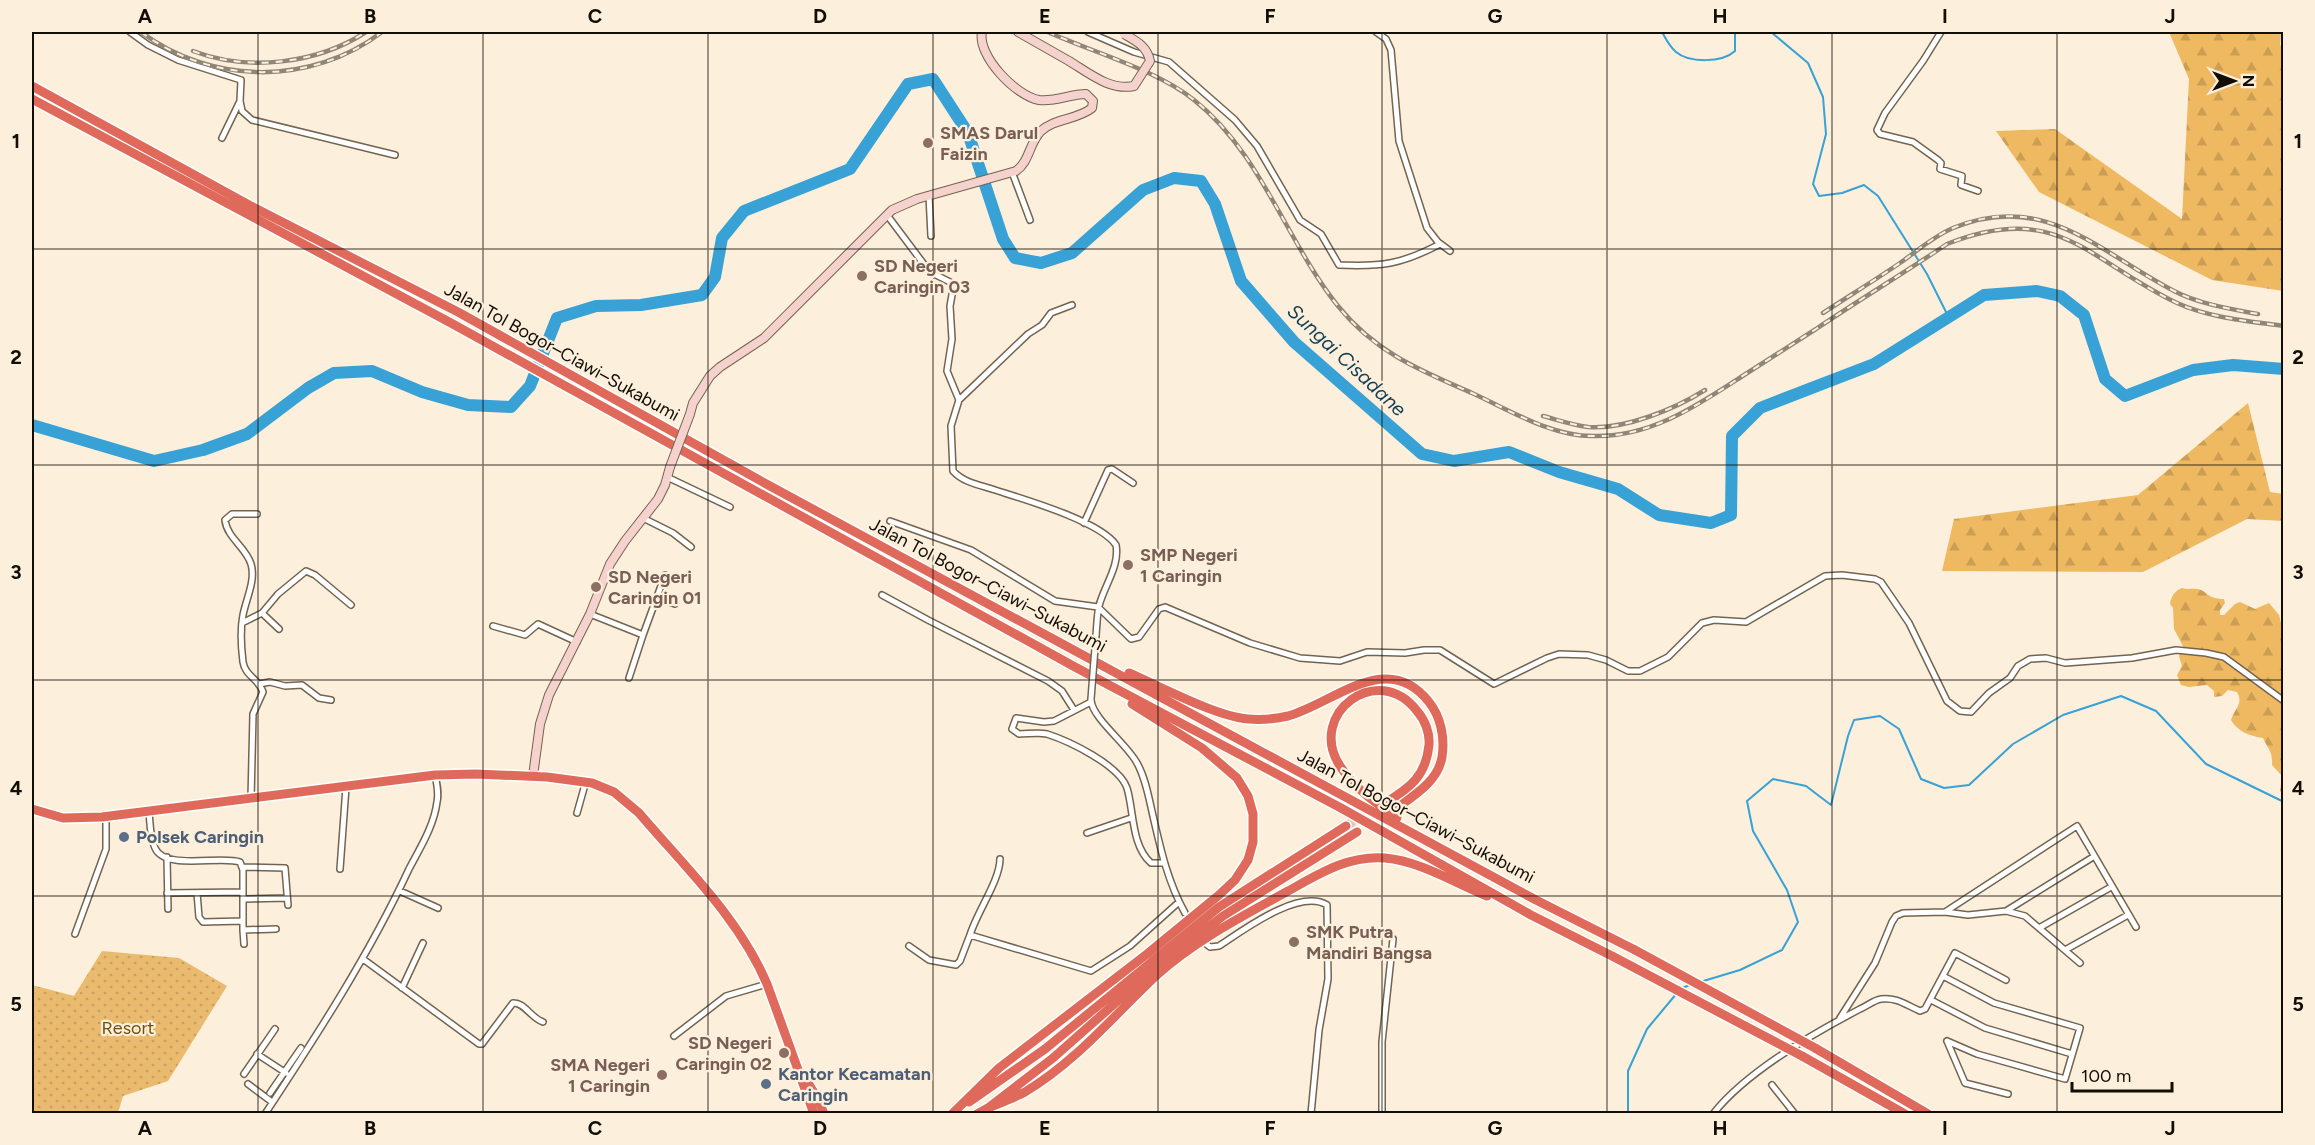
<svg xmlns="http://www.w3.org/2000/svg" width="2315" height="1145" font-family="Figtree,sans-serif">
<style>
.grass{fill:url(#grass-dots)}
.forest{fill:url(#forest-firs)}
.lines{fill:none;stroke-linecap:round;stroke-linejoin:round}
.stream{stroke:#38a1d5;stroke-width:2}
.river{stroke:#38a1d5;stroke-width:12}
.highway-tunnel{stroke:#d9cdbb;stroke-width:9;stroke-dasharray:9 4.5;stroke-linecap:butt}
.street-casing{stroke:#73644f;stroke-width:8}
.secondary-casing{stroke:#73644f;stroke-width:10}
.highway-casing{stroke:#fff;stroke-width:12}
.street{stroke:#fff;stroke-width:5}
.secondary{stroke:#f5d2ce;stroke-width:8}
.highway{stroke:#df6a5b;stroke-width:9}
.rail-casing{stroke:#908678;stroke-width:4.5}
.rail{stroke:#fcefdb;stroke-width:2;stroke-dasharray:7;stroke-linecap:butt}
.street-bridge-casing{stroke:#73644f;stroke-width:8;stroke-linecap:butt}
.secondary-bridge-casing{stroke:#73644f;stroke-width:10;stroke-linecap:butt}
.highway-bridge-casing{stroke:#fff;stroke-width:12;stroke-linecap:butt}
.street-bridge{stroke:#fff;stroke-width:5}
.secondary-bridge{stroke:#f5d2ce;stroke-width:8}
.highway-bridge{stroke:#df6a5b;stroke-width:9}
.grid{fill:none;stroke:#120d05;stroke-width:1.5;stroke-opacity:0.55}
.education-dot{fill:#8d6e63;stroke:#fcefdb;stroke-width:2}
.service-dot{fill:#5c6f8a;stroke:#fcefdb;stroke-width:2}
.labels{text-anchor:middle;stroke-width:4.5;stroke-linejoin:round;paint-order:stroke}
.education-label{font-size:18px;font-weight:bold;fill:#785e54;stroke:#fcefdb;text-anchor:start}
.street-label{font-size:18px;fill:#120d05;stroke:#fcefdb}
.service-label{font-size:18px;font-weight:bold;fill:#4e5e75;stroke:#fcefdb;text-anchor:start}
.park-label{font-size:18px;fill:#734f0a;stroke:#fcefdb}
.water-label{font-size:20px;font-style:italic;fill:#133e55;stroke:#fcefdb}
.neatline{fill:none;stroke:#120d05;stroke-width:2}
.grid-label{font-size:20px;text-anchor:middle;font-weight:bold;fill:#120d05}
</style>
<defs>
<pattern id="grass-dots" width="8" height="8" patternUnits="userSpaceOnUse" patternTransform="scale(1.5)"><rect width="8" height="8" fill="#eaba6f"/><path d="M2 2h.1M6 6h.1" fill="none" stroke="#c89f5f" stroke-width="1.8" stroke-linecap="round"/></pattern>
<pattern id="forest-firs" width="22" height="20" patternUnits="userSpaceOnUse" patternTransform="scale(1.5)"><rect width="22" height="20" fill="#efb962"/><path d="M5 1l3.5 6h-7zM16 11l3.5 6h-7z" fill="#cc9e54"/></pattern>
</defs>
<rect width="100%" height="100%" fill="#fcefdb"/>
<path class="grass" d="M102,951L179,958L227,986L168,1081L123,1096L118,1113H32V985L74,996Z"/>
<path class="forest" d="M2169,32H2281L2280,45L2284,48L2283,291L2212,280L2039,192L1996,131L2055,129L2182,219L2189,79Z
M2248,403L2270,492L2283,494V521L2247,519L2143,572L1942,571L1954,519L2138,495Z
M2182,588C2189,590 2191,588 2197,589C2207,590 2206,599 2224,599L2225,603L2220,610V615H2224L2235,604L2240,602L2255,609L2269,603L2279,615L2281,623L2284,624L2283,631L2282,632L2284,636L2283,796L2280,791L2282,776L2272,765C2273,752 2268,749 2263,738C2250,736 2238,732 2231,720C2234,709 2244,704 2237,692L2228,690L2222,696L2214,697V691L2207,685L2189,687L2181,685L2177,675L2182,666L2179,656L2183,646L2174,629L2173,608L2170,604C2171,596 2176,590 2182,588Z"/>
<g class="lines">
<path class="stream" d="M1662,32C1666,39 1669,46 1676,52C1689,63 1722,63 1735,51V32
M1771,32L1808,63L1823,97L1826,134L1813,184L1819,196L1842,193L1864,185L1878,196L1927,274L1948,316
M1700,982L1740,970L1782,950L1798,922L1787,890L1753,831L1747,801L1773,779L1806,786L1831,805L1848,736L1854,720L1880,716L1899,729L1921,779L1944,788L1969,785L2013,744L2063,715L2121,696L2156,711L2206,764L2284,802
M1680,989L1692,984
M1628,1114V1071L1647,1029L1677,993"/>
<path class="river" d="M32,425L154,461L203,450L247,434L308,388L334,373L372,371L422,392L468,405L511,407L530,386L557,318L596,306L641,305L702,295L715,277L722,238L744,211L850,169L908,84L933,79L968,133L1003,239L1015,258L1041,263L1072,253L1143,190L1174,178L1201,181L1215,204L1241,281L1294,342L1422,454L1454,461L1509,452L1559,472L1618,489L1659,515L1711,523L1731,515L1732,436L1760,408L1874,364L1984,295L2037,291L2060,296L2084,315L2105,379L2125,396L2193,370L2233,365L2284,369"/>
<path class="highway-tunnel" d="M1346,826L1375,809"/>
<defs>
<path id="street" d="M130,32L148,45L178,60L241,80L240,101L222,138
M1088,32L1134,52L1169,62L1235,120L1257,146L1300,220L1321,234L1339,265C1382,267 1402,264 1440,244
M1376,32L1386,39L1391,50L1399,141L1427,228L1438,242L1450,251
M1941,32L1923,61L1885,113L1877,130L1880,134L1913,142L1938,160L1941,163L1940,169L1962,176L1961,185L1978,191
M240,101L242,111L252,120L395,155
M1012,172L1030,220
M929,196L931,236
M887,215L923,263L934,274L954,284L950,306L952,339L947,371L959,400L951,426L953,471C964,483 980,485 995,490C1023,499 1100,521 1116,545C1120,566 1104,586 1099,606C1097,615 1097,625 1096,635
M959,400L1028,334L1042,325L1051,313L1072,305
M667,477L730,507
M643,518L673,533L691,547
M890,521L971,550L1055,601L1098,607L1131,639L1139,637L1159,609L1165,607L1250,643L1300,658L1340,661L1367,652L1405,653L1424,650H1440L1494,684L1547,658L1559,654L1588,655L1606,660L1628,671H1640L1668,657L1702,623L1714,620L1746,622L1825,576L1842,575L1875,579L1881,582L1909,623L1947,701L1960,711L1971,712L1989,693L2010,678L2018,666L2030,659L2046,658L2065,663L2132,658L2176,650L2206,653L2224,657L2284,701
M1084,523L1108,470L1112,469L1133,483
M882,595L928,620L1048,681L1062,691L1074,710
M657,598L675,604
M262,613L279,629
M590,614L643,635L629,678
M242,623L262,613L278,594L306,571L315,575L351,605
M493,626L525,635L538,624L577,642
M643,635L665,575
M259,684L270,682L285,686L302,685L319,698L331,700
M1091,700C1092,718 1127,744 1137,763C1146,779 1149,799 1153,816C1161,851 1168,882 1185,913
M1091,702L1054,721L1044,722L1016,718L1012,729L1019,734C1028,734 1038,732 1047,734C1069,741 1119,765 1127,788C1134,811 1131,845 1151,863H1163
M251,799L253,714L263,692C259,679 245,676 243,662C241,646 240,630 243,615C246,599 256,580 251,564C246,547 227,538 225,520L232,514H257
M149,811C150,823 150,838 155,848C165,871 221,855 240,862L243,870V930L276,929
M577,813L586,781
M1087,833L1131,818
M167,857L168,909
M1000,859C1000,880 977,912 970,935L1091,971L1130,946L1179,902
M243,867L285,868L288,905
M340,869L346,787
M400,891L438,908
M167,893L243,892
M197,893L199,917L203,922L243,921
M243,899L287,898
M2006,911L2093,857
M1945,912L2077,826L2136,927
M2039,928L2111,887
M243,930L244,944
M75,934L106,849V816
M1205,943L1210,947L1219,946C1242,931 1299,888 1327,905L1328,979L1319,1030L1311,1114
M909,946L929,960L956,965L960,961L970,935
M2065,950L2128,915
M363,959L479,1044H482L513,1003C524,1002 531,1018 543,1022
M1943,976L1994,1003L2080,1028L2065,1079L1977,1054L1947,1041
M402,988L423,943
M1931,1000L1985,1028L2072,1054
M1840,1018L1875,963L1892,922L1896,916L1903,913L1945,912L1968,915L2006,911L2025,916L2080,963
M674,1036L726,996L767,984
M1947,1041L1965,1083L2008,1094
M257,1054L286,1073
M244,1074L275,1029
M248,1084L272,1102
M1772,1085L1795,1114
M270,1093L301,1048
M265,1114C317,1035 369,955 409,869C420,848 434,826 437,802C439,793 437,784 435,775
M1382,1114V1042L1393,939
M1713,1114C1745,1073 1814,1033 1860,1009C1867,1006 1874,1000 1881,999C1897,997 1906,1005 1920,1011L1925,1009L1955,953L2006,980"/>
<path id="secondary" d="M1018,32L1069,61
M690,414L693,403L710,376L720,367L764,338L892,210L917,199L1016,171C1030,161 1029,143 1041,131C1055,118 1077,120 1092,108L1093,101L1086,94C1070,94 1056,102 1039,100C1016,96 977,56 982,32
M533,776L540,724L549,695L590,614L610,564L625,541L658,499L665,485L670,467"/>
<path id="highway" d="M32,86L249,205L458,312L770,486L1536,900L1635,950
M32,99L451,323L1075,667L1341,808L1531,915L1614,957
M1129,673C1159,686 1217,717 1248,719C1261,720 1275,719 1288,716C1333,704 1387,648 1429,702C1441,717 1445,738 1442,757C1438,782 1413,796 1394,810
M1385,803C1410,788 1426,776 1429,745C1430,733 1425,720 1417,711C1378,660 1306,714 1340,766C1354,788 1376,803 1397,818
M32,809L63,818L102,817L435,775L476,774L547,777L592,783L614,792L639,813C685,867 739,918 767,984L814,1114
M1815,1048L1928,1114
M1802,1056L1905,1114
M805,1078L818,1099L824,1114
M969,1102L1045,1049L1219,907L1346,826
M988,1108C1000,1103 1014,1098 1025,1092C1077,1061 1114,1015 1158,974C1196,940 1243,916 1288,891C1319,874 1348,855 1385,858C1420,861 1455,883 1487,896
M952,1114L999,1068L1147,954L1219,895L1235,880L1248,860L1253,842V814L1248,796L1237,778L1202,748L1132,704
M977,1114L988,1108L1053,1058L1156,967L1223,916L1357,832"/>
</defs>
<use href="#street" class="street-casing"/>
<use href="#secondary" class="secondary-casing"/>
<use href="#highway" class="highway-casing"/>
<use href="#street" class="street"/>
<use href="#secondary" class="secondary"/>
<use href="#highway" class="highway"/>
<defs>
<path id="rail" d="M141,32C212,85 311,86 382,32
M1048,32C1092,52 1157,70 1194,100C1261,153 1286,241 1338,306C1375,352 1419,370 1472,393C1509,410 1551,436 1592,436C1649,438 1695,407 1741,377C1766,361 1791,345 1816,329C1859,300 1904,273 1947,244C2058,200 2087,260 2177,303C2210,318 2248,321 2284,326
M193,51C248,72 317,64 366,32
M1823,313C1849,296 1875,280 1900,263C1917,251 1934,236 1953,228C2045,190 2100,253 2174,291C2199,304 2230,309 2258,314
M1543,416C1558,420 1572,425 1588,427C1624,430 1675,409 1705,390"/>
</defs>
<use href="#rail" class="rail-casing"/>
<use href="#rail" class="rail"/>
<defs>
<path id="street-bridge" d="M1091,699L1096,635"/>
<path id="secondary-bridge" d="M1069,61C1089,73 1110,91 1134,86L1150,61C1147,46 1136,41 1124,34
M670,467L690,414"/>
<path id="highway-bridge" d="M1635,950L1815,1048
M1614,957L1802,1056"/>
</defs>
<use href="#street-bridge" class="street-bridge-casing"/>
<use href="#secondary-bridge" class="secondary-bridge-casing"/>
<use href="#highway-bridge" class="highway-bridge-casing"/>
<use href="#street-bridge" class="street-bridge"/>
<use href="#secondary-bridge" class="secondary-bridge"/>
<use href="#highway-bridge" class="highway-bridge"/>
</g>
<path class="grid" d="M258,32V1114M483,32V1114M708,32V1114M933,32V1114M1158,32V1114M1382,32V1114M1607,32V1114M1832,32V1114M2057,32V1114M32,249H2284M32,465H2284M32,680H2284M32,896H2284"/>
<g class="education-dot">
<circle cx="928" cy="143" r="6"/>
<circle cx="862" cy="276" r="6"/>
<circle cx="1128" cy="565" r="6"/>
<circle cx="596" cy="587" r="6"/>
<circle cx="1294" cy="942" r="6"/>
<circle cx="784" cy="1053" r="6"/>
<circle cx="662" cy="1075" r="6"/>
</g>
<g class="service-dot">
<circle cx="124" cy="837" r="6"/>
<circle cx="766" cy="1084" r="6"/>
</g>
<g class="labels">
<g class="education-label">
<text x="940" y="139">SMAS Darul<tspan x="940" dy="21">Faizin</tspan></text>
<text x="874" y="272">SD Negeri<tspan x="874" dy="21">Caringin 03</tspan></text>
<text x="1140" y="561">SMP Negeri<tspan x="1140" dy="21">1 Caringin</tspan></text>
<text x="608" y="583">SD Negeri<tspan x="608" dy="21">Caringin 01</tspan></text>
<text x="1306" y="938">SMK Putra<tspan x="1306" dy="21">Mandiri Bangsa</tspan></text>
<text x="772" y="1049" text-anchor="end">SD Negeri<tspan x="772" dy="21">Caringin 02</tspan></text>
<text x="650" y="1071" text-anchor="end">SMA Negeri<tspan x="650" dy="21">1 Caringin</tspan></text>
</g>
<g class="street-label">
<text transform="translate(562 352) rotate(29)" y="6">Jalan Tol Bogor–Ciawi–Sukabumi</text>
<text transform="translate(988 585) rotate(28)" y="6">Jalan Tol Bogor–Ciawi–Sukabumi</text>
<text transform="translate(1416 816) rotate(28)" y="6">Jalan Tol Bogor–Ciawi–Sukabumi</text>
</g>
<g class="service-label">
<text x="136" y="843">Polsek Caringin</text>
<text x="778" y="1080">Kantor Kecamatan<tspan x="778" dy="21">Caringin</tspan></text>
</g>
<g class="park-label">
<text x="128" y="1034">Resort</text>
</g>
<g class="water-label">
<text transform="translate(1347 360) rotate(43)" y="7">Sungai Cisadane</text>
</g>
</g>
<rect width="2315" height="1145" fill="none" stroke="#fcefdb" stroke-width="66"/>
<g transform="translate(2234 81) rotate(90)" stroke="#fcefdb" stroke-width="4.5" paint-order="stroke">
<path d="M0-4.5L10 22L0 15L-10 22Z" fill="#120d05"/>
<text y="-9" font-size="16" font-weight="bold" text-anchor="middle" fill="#120d05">N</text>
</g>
<path d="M2072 1082v9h100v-9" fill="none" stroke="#120d05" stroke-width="3"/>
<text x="2081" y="1082" font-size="18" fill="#120d05" stroke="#fcefdb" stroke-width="4.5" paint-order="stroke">100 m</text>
<rect x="33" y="33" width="2249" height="1079" class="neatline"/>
<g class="grid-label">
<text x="145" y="23">A</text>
<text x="370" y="23">B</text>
<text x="595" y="23">C</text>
<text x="820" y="23">D</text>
<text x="1045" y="23">E</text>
<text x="1270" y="23">F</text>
<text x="1495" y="23">G</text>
<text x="1720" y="23">H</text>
<text x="1945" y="23">I</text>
<text x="2170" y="23">J</text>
<text x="16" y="148">1</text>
<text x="2298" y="148">1</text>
<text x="16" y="364">2</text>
<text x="2298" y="364">2</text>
<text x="16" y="579">3</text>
<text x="2298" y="579">3</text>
<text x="16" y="795">4</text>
<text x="2298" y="795">4</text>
<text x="16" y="1011">5</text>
<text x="2298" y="1011">5</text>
<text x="145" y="1135">A</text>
<text x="370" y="1135">B</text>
<text x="595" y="1135">C</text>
<text x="820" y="1135">D</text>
<text x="1045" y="1135">E</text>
<text x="1270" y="1135">F</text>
<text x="1495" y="1135">G</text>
<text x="1720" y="1135">H</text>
<text x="1945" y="1135">I</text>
<text x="2170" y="1135">J</text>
</g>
</svg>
